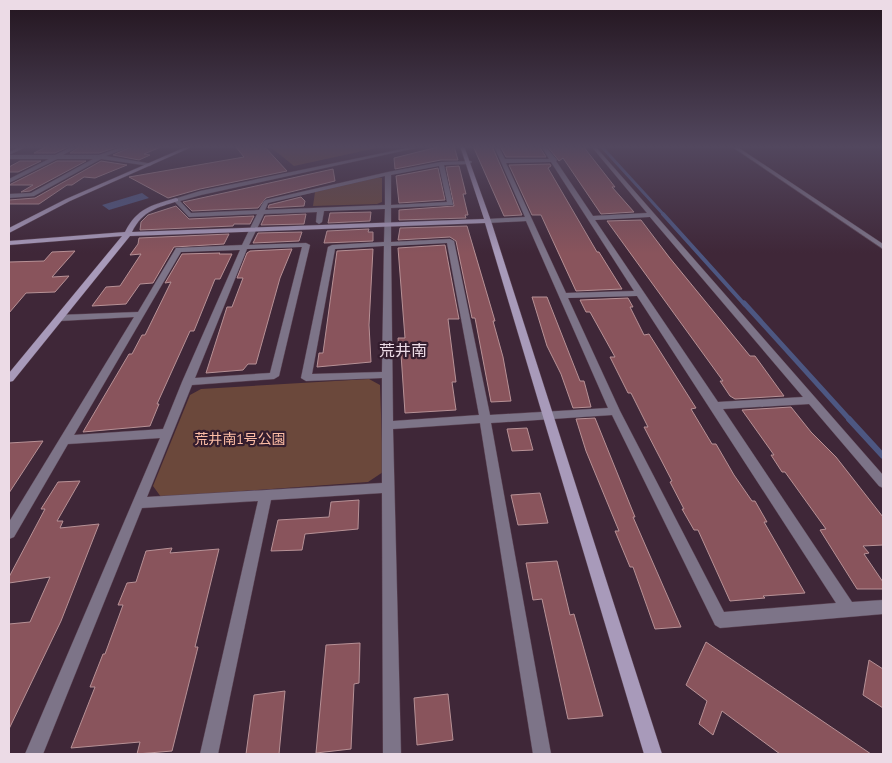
<svg xmlns="http://www.w3.org/2000/svg" width="892" height="763" font-family="'PT Sans','Noto Sans JP',sans-serif">
<style>
.green{fill:#6b483b}
.water{fill:#4d5782}
.lines{fill:none;stroke-linecap:round;stroke-linejoin:round}
.stream-far3{stroke:#4d5782;stroke-width:3}
.stream-far2{stroke:#4d5782;stroke-width:4}
.stream-far1{stroke:#4d5782;stroke-width:5}
.stream{stroke:#4d5782;stroke-width:6}
.building{fill:#89545c;stroke:#b79196}
.street-casing{stroke:#5b4454;stroke-width:1}
.secondary-casing{stroke:#5b4454;stroke-width:1}
.street{fill:#7d7488;fill-rule:evenodd}
.secondary{fill:#a89aba;fill-rule:evenodd}
.labels{text-anchor:middle;stroke-width:4.5;stroke-linejoin:round;paint-order:stroke}
.park-label{font-size:14px;fill:#fdbda5;stroke:#341d2e}
.quarter-label{font-size:16px;fill:#ecdbe6;stroke:#341d2e}
</style>
<rect width="100%" height="100%" fill="#3f2738"/>
<path class="green" d="M269,146H380L381,147L294,166Z
M378,177L382,178V202L377,204L313,206L315,192Z
M369,379L380,385L383,472L368,482L161,497L153,486L190,395L201,389Z"/>
<path class="water" d="M142,193L149,198L109,210L102,205Z"/>
<g class="lines">
<path class="stream-far3" d="M601,146L664,215"/>
<path class="stream-far2" d="M663,214L745,305"/>
<path class="stream-far1" d="M744,303L850,420"/>
<path class="stream" d="M849,419L883,456"/>
</g>
<path class="building" d="M48,146H70L55,153H34Z
M81,146H120L99,153H70Z
M133,146H163L144,154L150,155L139,160L113,155Z
M235,146H264L287,171L200,189L168,198L129,177L244,157Z
M454,146L458,160H441L395,169L394,158L438,147Z
M473,146H492L522,215L504,216Z
M500,146H539L546,157H506Z
M547,146H583L615,187H612L634,212L601,214L563,158L559,161Z
M20,161H41L18,172H9V167Z
M57,161H86L30,191L21,192L33,185H9Z
M101,161L127,165L95,178L84,177L72,185H67L39,204H9V200L35,198Z
M550,164L551,166L548,168L597,252H599L622,289L576,291L541,215H532L509,165Z
M459,166L466,194H463L468,215H465L466,218L399,220V210L454,206L446,167Z
M438,168L445,200L399,203L396,176Z
M333,169L335,181L266,198L258,208L192,211L183,202Z
M301,197L305,201L304,206L268,208L269,205Z
M176,206L189,219L254,216L250,224H234L233,226L140,230L141,222L148,215Z
M371,212L370,221L328,223L330,213Z
M306,214L304,224L261,225L265,216Z
M641,220L669,257L750,356H755L784,396L735,399L730,396L720,381H723L607,221Z
M467,226L495,321H493L503,357L511,401L491,402L475,318H472L456,241L450,237L398,240L400,228Z
M369,229L368,232H373V241L324,243L327,231Z
M302,232L299,241L253,243L258,233Z
M229,234L224,244L174,247L153,283L140,284L126,304L92,306L106,287L120,286L141,254L130,255L138,244L139,238Z
M445,245L459,319H448L456,382H452L456,410L405,413L401,354H399L398,338H405L398,248Z
M292,249L280,278L256,364H248L243,370L206,373L227,307H232L243,278H237L247,253L250,251Z
M373,249L369,325L371,362L317,367L319,353H323L337,251Z
M75,251L52,277L69,276L55,292L26,293L9,313V262L44,261L52,252Z
M220,253L219,254H232L220,279H215L194,331H190L157,404H159L150,426L83,432L129,354H132L142,335H145L171,282L165,283L182,254Z
M532,297H547L580,381H584L591,407L573,408L561,374L547,346Z
M628,298L633,307H630L644,335L649,334L696,408L691,409L712,444H716L734,475L752,501H755L767,522H764L805,593L763,596L765,598L730,601L698,530H694L682,509H684L670,482L672,481L644,427H648L631,393H628L610,357H615L590,312H586L580,300Z
M791,407L811,432L836,457L883,517V545L863,546L869,553L864,554L883,582V589H857L820,530L826,529L785,472H782L771,455H774L742,410Z
M595,418L635,517H633L681,627L655,629L633,567H630L615,531H619L586,451L576,419Z
M527,428L533,450L512,451L507,429Z
M43,441L9,493V443Z
M80,481L57,521H63L60,528L99,524L61,621L9,729V624L30,622L50,577L9,583V577L45,509H41L58,482Z
M540,493L548,523L518,525L511,495Z
M359,500L358,529L305,534L302,550L271,551L278,520L329,517L331,502Z
M172,548L170,553L219,549L195,647H198L172,751L137,754L140,742L71,748L95,687H90L103,654H105L123,605H118L127,583L136,582L146,551Z
M557,561L570,615L574,614L603,716L568,719L542,599L533,600L526,563Z
M706,642L871,754H780L722,711L713,735L699,724L707,701L686,685Z
M360,643L359,683L354,684L351,749L316,753L326,645Z
M869,660L883,669V708L863,695Z
M285,691L279,754H246L254,695Z
M448,694L453,740L417,745L414,698Z"/>
<g class="lines">
<defs>
<path id="street" d="M23,146H28L9,155H55L74,146H79L63,155H99L125,146H131L106,156L153,164L150,166L101,159L34,196L9,198V194L31,193L93,159H57L9,183V179L49,159H9V152Z
M417,146H425L201,195L180,201L191,213L259,210L264,201L266,200L388,172L441,162L471,161L472,162L469,164L444,165L453,205L391,208V242L450,239L454,241L490,415L608,408L526,221L488,223L485,221L488,219L525,217L494,146H498L505,159H549L541,146H545L557,160L556,161L593,216L647,213L591,146H595L883,475V488L879,486L809,404L723,409L852,602L883,600V614L720,628L715,625L612,415L491,423L551,754H533L480,423L393,429L401,754H383L382,493L271,500L218,754H200L258,501L142,508L43,754H25L160,438L68,444L14,537L9,539V522L134,317L59,321L55,318L59,315L138,312L176,248L242,245L257,214L189,217L174,201V199L200,191ZM551,162L634,291L566,293L506,163ZM439,166L447,202L391,205V175ZM385,176V205L265,210L268,203ZM385,209L384,242L332,245L328,247L301,378L306,381L382,378V483L147,497L192,385L274,379L279,376L310,245L306,243L249,245L264,214L317,212L316,222L319,224L322,222L324,211ZM650,217L803,397L718,402L595,220ZM447,243L479,415L393,421L391,246ZM384,246L382,372L312,374L335,249ZM302,247L270,373L195,378L247,249ZM240,250L182,382L163,429L74,435L181,252ZM637,296L836,603L724,612L620,411L568,298Z
M731,146H736L883,244V249Z"/>
<path id="secondary" d="M188,146H194L70,201L9,233V228L66,199Z
M460,146H464L491,221L662,754H644L485,223L130,236L13,381L9,382V373L122,236L9,245V241L125,232C137,208 152,205 176,198L178,199V201C157,208 143,210 132,232L484,219Z"/>
</defs>
<use href="#street" class="street-casing"/>
<use href="#secondary" class="secondary-casing"/>
<use href="#street" class="street"/>
<use href="#secondary" class="secondary"/>
</g>
<linearGradient id="sky" x2="0" y2="1"><stop stop-color="#23151f"/><stop offset="0.58" stop-color="#52475e"/><stop offset="1" stop-color="#52475e" stop-opacity="0"/></linearGradient>
<rect width="892" height="253" fill="url(#sky)"/>
<g class="labels">
<g class="park-label">
<text x="240" y="444">荒井南1号公園</text>
</g>
<g class="quarter-label">
<text x="403" y="356">荒井南</text>
</g>
</g>
<rect width="892" height="763" fill="none" stroke="#ecdbe6" stroke-width="20"/>
</svg>
